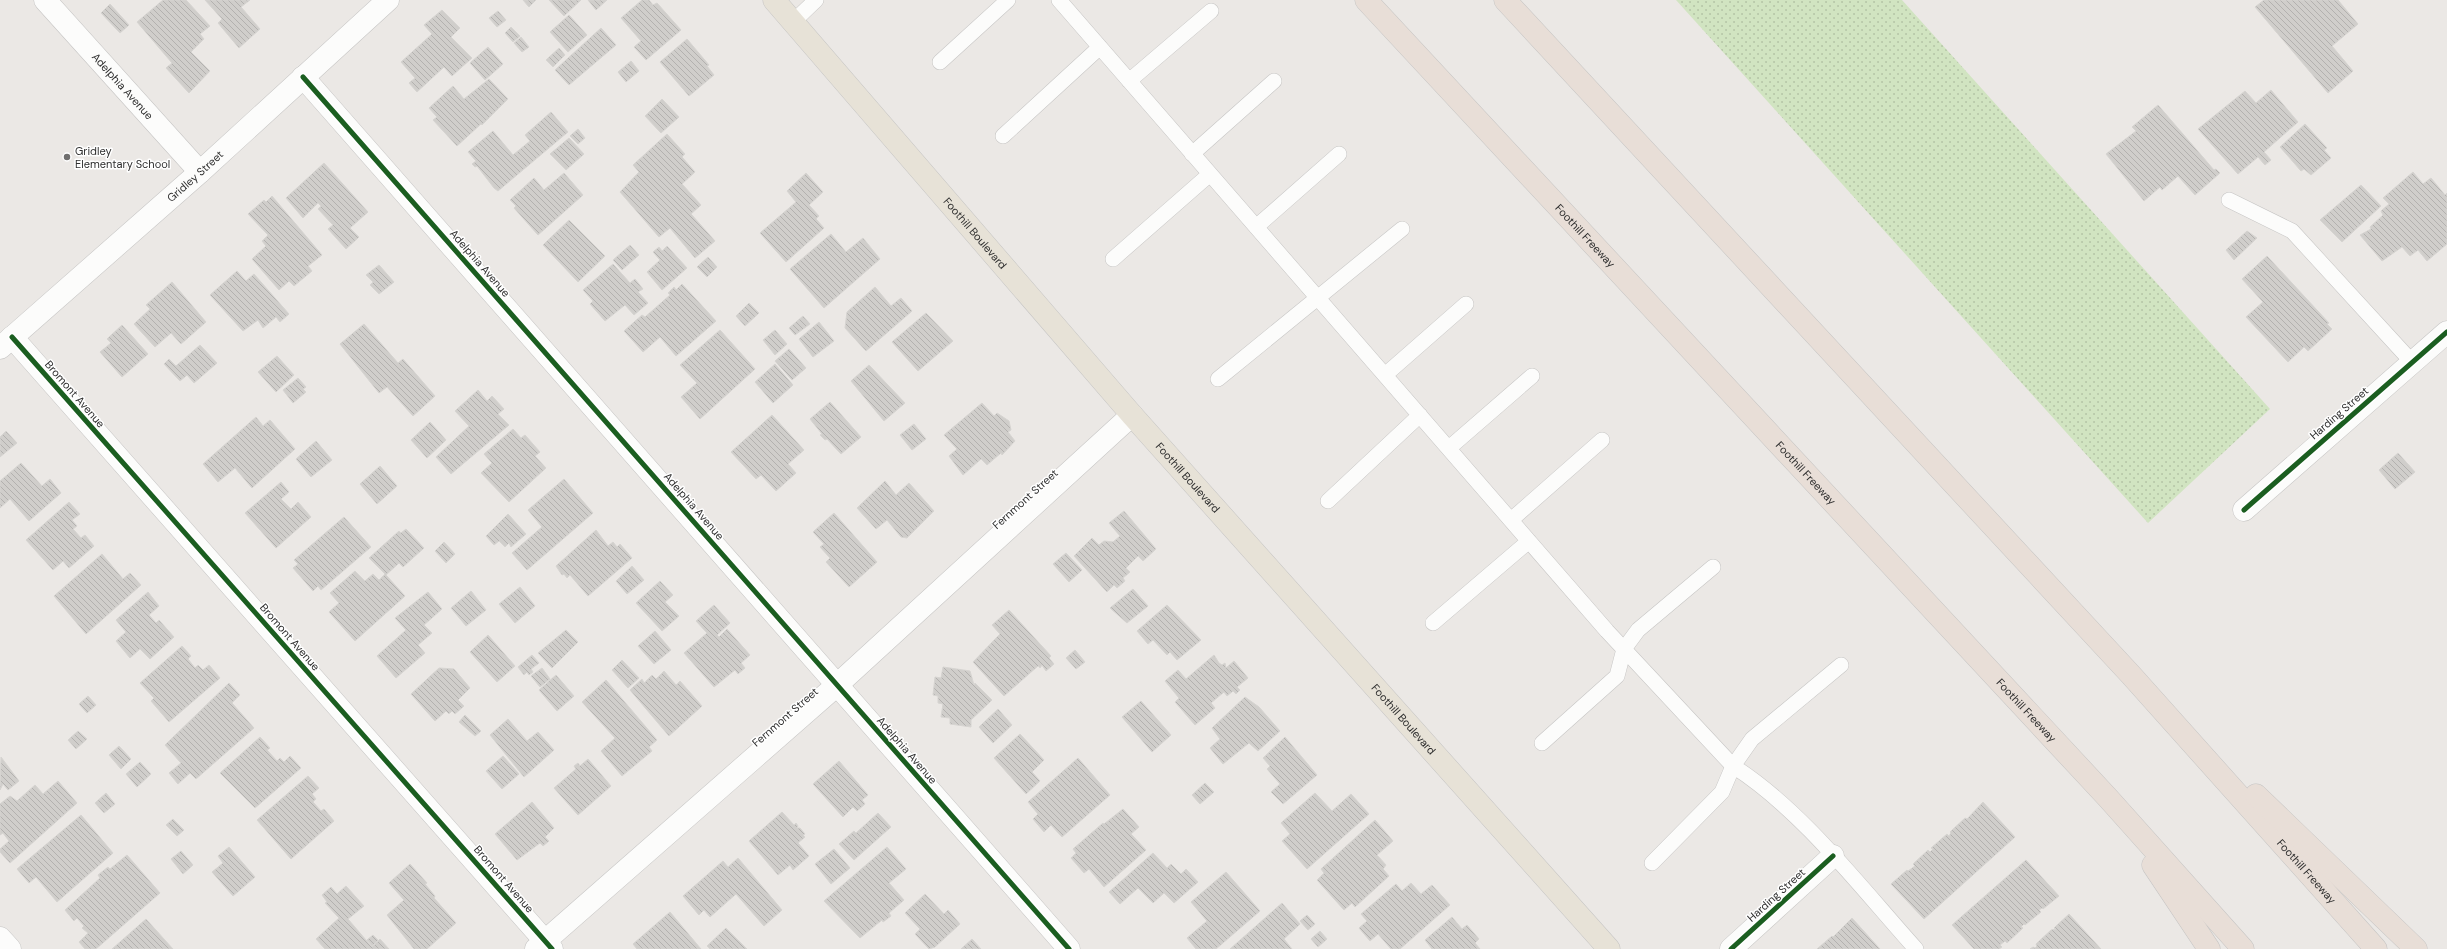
<svg xmlns="http://www.w3.org/2000/svg" width="2447" height="949" font-family="'DM Sans',sans-serif">
<style>
.grass{fill:url(#grass-dots)}
.building{fill:url(#building-back-hatch);stroke:#d6d4d1}
.lines{fill:none;stroke-linecap:round;stroke-linejoin:round}
.lane-casing{stroke:#c6c5c4;stroke-width:16}
.street-casing{stroke:#c6c5c4;stroke-width:23}
.primary-casing{stroke:#c6c5c4;stroke-width:23}
.highway-casing{stroke:#c6c5c4;stroke-width:23}
.lane{stroke:#fcfcfb;stroke-width:15}
.street{stroke:#fcfcfb;stroke-width:22}
.primary{stroke:#e7e2d7;stroke-width:22}
.highway{stroke:#e8ded7;stroke-width:22}
.cycleway-casing{stroke:#fff;stroke-width:8}
.cycleway{stroke:#1b5e20;stroke-width:5}
.poi-dot{fill:#706f6e;stroke:#fff;stroke-width:1.5}
.labels{text-anchor:middle;stroke-width:3;stroke-linejoin:round;paint-order:stroke}
.street-label{font-size:11px;fill:#2e2e2e;stroke:#fff}
.poi-label{font-size:11px;fill:#2e2e2e;stroke:#fff;text-anchor:start}
</style>
<defs>
<pattern id="grass-dots" width="8" height="8" patternUnits="userSpaceOnUse"><rect width="8" height="8" fill="#d1e4c1"/><path d="M2 2h.1M6 6h.1" fill="none" stroke="#b4c4a6" stroke-width="1.8" stroke-linecap="round"/></pattern>
<pattern id="building-back-hatch" width="6" height="6" patternUnits="userSpaceOnUse"><rect width="6" height="6" fill="#d0cecb"/><path d="M-1 5l2 2M0 0l6 6M5-1l2 2" fill="none" stroke="#b3b1af"/></pattern>
</defs>
<rect width="100%" height="100%" fill="#ebe8e5"/>
<path class="grass" d="M1676,0H1902L2270,409L2148,523Z"/>
<path class="building" d="M163,0H186L210,26L200,34L204,39L191,52L210,71L189,93L166,68L172,63L137,22Z
M205,0H250L241,7L260,29L239,48L218,23L222,19Z
M523,0H536L529,7Z
M549,0H581L564,16Z
M588,0H607L596,10Z
M642,0H649L653,5L657,3L681,30L646,60L634,47L641,41L621,18Z
M2264,0H2338L2358,24L2332,46L2353,71L2328,93L2255,7Z
M110,4L129,25L120,33L101,13Z
M442,10L460,28L451,37L472,58L452,76L444,67L417,92L409,83L415,78L401,62L432,34L424,25Z
M498,11L506,20L497,27L489,18Z
M569,15L587,35L568,52L550,32Z
M511,27L520,36L513,42L505,33Z
M601,28L616,45L569,85L555,70Z
M521,37L529,47L522,52L514,43Z
M687,39L709,65L707,66L714,75L689,96L660,62Z
M488,47L503,64L485,80L470,63Z
M559,48L565,55L553,67L546,60Z
M631,61L639,71L626,82L618,72Z
M489,79L508,99L482,125L481,124L457,146L433,120L437,117L429,108L453,86L464,99Z
M2271,90L2298,122L2264,152L2271,160L2265,165L2258,157L2238,174L2198,129L2245,91L2256,103Z
M662,99L679,117L661,133L645,116Z
M2158,105L2214,170L2216,169L2220,173L2195,195L2178,176L2162,190L2160,187L2144,201L2106,154L2136,131L2132,127Z
M551,112L568,132L498,191L494,188L477,166L475,167L472,164L476,161L468,152L493,131L513,155L530,141L525,135Z
M2305,124L2327,148L2324,150L2331,158L2311,175L2304,169L2301,171L2280,147Z
M578,129L585,138L578,144L570,136Z
M667,134L685,154L682,157L695,172L682,184L701,205L691,214L715,241L695,258L670,228L659,237L620,192L639,172L633,165Z
M569,138L584,154L566,170L550,154Z
M324,163L368,212L350,228L359,237L346,249L328,229L333,225L318,209L321,206L318,203L303,218L286,198Z
M2413,172L2423,184L2431,178L2445,195L2447,193V244L2427,261L2418,250L2410,256L2402,247L2382,261L2360,235L2371,229L2370,227L2383,215L2381,211L2389,204L2383,198Z
M564,173L583,195L538,235L514,208L516,206L510,200L534,178L544,190Z
M806,173L823,192L809,205L819,216L816,219L824,228L786,262L760,233L796,202L787,191Z
M2361,185L2381,206L2342,242L2320,220Z
M272,196L322,255L308,266L312,271L294,286L289,281L279,290L252,259L266,246L262,241L268,235L248,214L264,200L266,202Z
M569,220L605,256L578,282L543,245Z
M2247,231L2257,238L2234,260L2226,250Z
M831,234L846,252L863,238L880,259L824,308L790,269Z
M630,245L639,255L622,270L613,260Z
M667,246L687,268L662,290L647,272L660,260L653,252L659,247L662,251Z
M2267,256L2329,323L2327,324L2332,329L2308,351L2304,347L2288,362L2246,317L2263,302L2242,279Z
M708,257L717,267L707,277L697,267Z
M613,264L630,283L635,279L643,289L638,292L648,303L634,315L625,305L605,321L590,304L593,301L583,290Z
M379,265L394,282L379,294L370,285L373,282L366,275Z
M237,271L246,281L254,274L289,314L280,322L276,317L263,328L258,320L243,331L210,295Z
M172,282L206,322L181,344L171,333L155,347L134,324L150,309L146,305Z
M682,284L716,321L676,356L660,337L643,352L624,331L642,315L645,317L670,295L668,293L674,287L676,290Z
M875,287L891,306L901,298L912,311L866,351L845,328L847,312Z
M749,303L759,313L745,326L736,316Z
M926,313L953,341L918,371L892,342Z
M803,316L810,324L795,335L789,328Z
M819,322L834,341L813,357L799,339Z
M364,324L398,363L403,359L435,396L413,416L387,387L379,393L340,344Z
M122,325L148,354L122,377L100,352L111,343L107,339Z
M720,330L755,369L700,419L681,397L697,383L680,365Z
M775,330L787,344L775,355L763,340Z
M200,345L217,363L194,383L187,375L180,381L164,364L169,359L176,366Z
M789,349L806,368L792,380L775,361Z
M277,356L294,375L276,392L258,372Z
M775,364L793,385L773,403L755,382Z
M869,365L905,403L884,421L851,381Z
M298,378L306,387L303,389L306,392L293,403L283,390Z
M478,390L487,401L492,396L504,409L498,414L509,425L451,474L436,457L469,426L455,411Z
M830,402L861,437L841,454L827,439L825,440L820,435L822,434L810,419Z
M982,403L994,416L997,413L1009,421L1011,430L1008,432L1015,441L1002,455L1001,453L987,465L981,459L963,475L949,456L957,449L944,435Z
M772,415L804,450L788,464L796,473L776,491L761,475L756,479L731,452Z
M256,417L263,426L270,420L295,449L252,488L235,468L218,482L203,464Z
M430,422L446,440L427,458L411,440Z
M914,424L926,439L912,450L900,435Z
M513,429L521,438L525,435L540,452L535,456L546,468L509,502L481,473L492,463L484,454Z
M6,431L17,443L0,457V437Z
M316,441L332,460L311,477L296,459Z
M2398,453L2415,472L2395,489L2379,470Z
M21,463L42,486L50,479L61,493L29,521L10,499L0,508V481Z
M380,466L397,486L377,504L360,484Z
M564,479L593,513L527,570L512,553L542,527L528,510Z
M885,481L896,495L909,483L934,511L907,538L901,537L887,520L876,529L857,508Z
M281,482L289,492L281,499L291,509L298,502L311,517L276,548L245,513Z
M69,502L80,514L72,520L77,526L73,529L81,538L85,535L94,546L69,568L63,561L53,570L26,540Z
M1124,511L1156,549L1143,561L1138,556L1126,568L1130,572L1123,578L1125,581L1117,588L1114,585L1107,592L1074,556L1092,538L1099,545L1104,541L1113,542L1120,536L1109,523Z
M834,513L877,562L849,587L826,562L830,558L820,547L824,544L813,532Z
M508,514L526,534L511,547L509,543L505,547L499,541L494,545L486,536Z
M344,517L371,547L321,590L318,586L313,591L293,568L298,564L294,560Z
M406,529L424,548L403,567L399,563L386,575L405,596L355,641L329,612L339,603L330,593L355,571L365,581L373,574L379,580L385,574L369,558L399,531L401,533Z
M596,530L608,546L613,542L617,547L620,544L632,558L588,596L570,575L567,578L564,574L562,575L556,566Z
M444,542L455,554L446,563L435,551Z
M1066,553L1082,570L1069,582L1053,564Z
M102,554L123,579L130,573L141,585L86,634L54,596Z
M632,566L644,580L627,594L616,581Z
M660,581L673,595L665,602L679,616L662,631L636,603Z
M520,587L535,606L515,623L499,604Z
M1133,589L1148,606L1127,623L1110,608Z
M471,591L486,610L466,626L451,608Z
M148,592L159,606L149,615L156,623L159,620L174,637L150,659L140,649L130,658L116,641L126,632L116,620Z
M428,592L442,609L424,625L432,633L418,645L425,653L396,678L377,656L406,630L395,618Z
M714,605L730,623L717,635L719,637L727,629L750,655L741,663L745,668L738,674L735,670L714,687L684,653L707,633L696,621Z
M1167,605L1201,640L1177,660L1170,652L1167,655L1153,640L1148,644L1137,631Z
M1009,610L1051,656L1049,658L1054,664L1046,671L1042,665L1040,668L1038,666L1004,696L973,662L1000,634L992,625Z
M566,630L578,642L552,668L538,653Z
M655,631L671,650L654,664L638,646Z
M488,635L515,666L497,682L470,652Z
M182,646L191,656L188,659L195,668L198,665L203,670L209,665L220,678L169,722L151,701L154,698L140,683Z
M1075,650L1085,662L1076,669L1066,658Z
M532,655L539,663L531,669L533,672L529,675L527,672L524,675L518,667Z
M1214,655L1219,663L1222,665L1225,663L1226,668L1234,661L1248,678L1237,687L1240,690L1236,694L1233,691L1227,696L1224,692L1211,703L1215,708L1195,725L1175,702L1179,698L1165,681L1178,670L1186,679Z
M622,660L639,678L628,688L612,670Z
M943,667L970,671L974,685L975,683L992,700L971,720V727L950,724V718L941,717L943,704L938,703V696L933,695L935,677L941,678Z
M439,668L454,669L470,688L458,700L464,706L455,714L452,711L449,714L446,711L435,721L411,694Z
M542,668L550,679L540,687L531,676Z
M664,671L676,685L680,681L702,706L669,736L630,690L642,679L644,683L652,675L656,679Z
M556,675L574,696L557,711L539,690Z
M606,680L657,740L649,747L652,751L622,776L601,751L615,738L582,702Z
M229,683L240,695L232,703L254,728L196,779L190,773L178,784L169,773L181,763L165,745Z
M88,696L96,705L87,713L79,704Z
M1245,697L1259,707L1280,731L1258,751L1249,743L1223,764L1210,748L1220,739L1212,728Z
M1141,701L1171,735L1152,752L1122,717Z
M998,709L1012,725L993,743L979,727Z
M465,715L481,731L475,736L459,722Z
M508,719L527,741L538,732L554,750L524,777L490,735Z
M78,731L87,739L76,749L68,740Z
M1020,734L1044,760L1032,772L1040,781L1026,794L994,758Z
M260,737L270,748L267,750L277,761L280,758L284,762L290,756L301,768L255,808L220,773Z
M1285,737L1317,775L1283,804L1271,792L1280,784L1267,769L1270,766L1263,758Z
M119,746L131,759L121,769L109,755Z
M503,756L519,774L502,789L486,771Z
M1,757L19,781L8,790L3,784L0,790Z
M1078,758L1110,795L1062,837L1051,825L1044,832L1033,819L1038,814L1028,802Z
M588,759L611,786L578,815L554,788L576,769L574,766L578,763L580,766Z
M839,761L868,795L862,800L865,804L857,811L853,807L843,817L813,784Z
M140,762L151,774L137,787L126,774Z
M308,776L319,788L312,794L316,799L313,802L321,811L324,809L334,821L291,859L257,820Z
M58,781L77,803L10,863L0,852V849L9,841L3,833L0,835V804L10,796L17,801L35,785L43,794Z
M1205,783L1214,792L1200,804L1192,795Z
M106,793L115,804L104,813L95,803Z
M1315,793L1332,811L1351,794L1369,814L1307,869L1282,841L1290,834L1281,823Z
M532,802L554,828L545,837L549,841L543,846L540,843L517,860L495,834Z
M1983,802L2015,837L1924,919L1891,884L1907,870L1908,871L1915,866L1913,864L1928,850L1930,852L1933,849L1931,848L1947,834L1949,836L1951,833L1950,832L1965,818L1967,819Z
M1123,809L1139,827L1131,834L1146,850L1104,887L1089,869L1084,873L1071,858L1076,853L1073,849L1103,823L1104,824Z
M782,812L794,825L796,823L798,826L797,828H800L805,834L803,835L805,837L798,843L809,856L793,870L790,865L778,875L749,841Z
M878,813L891,827L854,860L839,844L854,831L856,833Z
M81,815L113,853L57,902L36,877L29,883L17,869Z
M173,819L184,830L177,836L166,825Z
M1375,820L1393,841L1377,855L1386,865L1383,869L1389,876L1355,907L1352,903L1344,910L1317,880L1324,873L1321,869Z
M229,847L255,877L233,896L212,872L223,863L218,856Z
M887,847L906,869L889,883L904,900L889,913L891,916L883,922L882,920L860,938L824,901Z
M834,849L850,868L831,884L815,864Z
M181,851L193,865L183,874L171,859Z
M1153,853L1167,868L1171,864L1181,874L1186,869L1198,882L1174,903L1164,893L1153,903L1138,888L1120,904L1109,892Z
M127,855L160,893L96,949H85L79,942L88,933L82,928L84,926L77,918L74,921L65,910L100,878L98,875L108,867L110,869Z
M738,858L782,910L764,926L736,894L710,917L704,910L699,915L683,896L723,861L728,867Z
M2026,860L2059,896L2043,909L2042,908L2039,910L2041,912L2025,925L2024,924L2021,927L2023,928L2007,943L2005,941L2000,945L2002,947L1999,949H1974L1952,925Z
M410,864L427,883L425,884L435,896L434,898L456,923L427,949H414L387,915L404,900L389,883Z
M1226,872L1260,911L1216,949H1196L1187,938L1207,921L1191,902Z
M1411,883L1421,894L1432,885L1450,905L1400,949H1391L1378,934L1370,941L1359,928L1367,921L1361,914L1396,884L1402,891Z
M346,886L364,906L348,919L372,947L380,939L389,949H325L316,939L339,918L325,903L327,902L322,895L331,887L337,894Z
M925,894L944,914L948,910L960,924L935,947L929,949L915,934L920,929L905,913Z
M1282,903L1300,924L1284,939L1292,949H1230Z
M670,912L701,949H637L633,944Z
M2069,914L2101,949H2030L2033,947L2035,948L2037,946L2036,944L2051,930L2056,929L2054,928Z
M1307,915L1315,924L1308,930L1300,921Z
M1452,917L1462,929L1467,925L1479,939L1475,943L1480,949H1432L1425,940Z
M1852,918L1880,949H1817L1832,936L1833,937Z
M146,919L173,949H112Z
M726,928L747,949H710L707,946Z
M1320,931L1327,939L1318,947L1311,939Z
M373,935L378,940L372,946L367,940Z
M972,939L981,949H961Z"/>
<g class="lines">
<defs>
<path id="lane" d="M1059,0L1607,631L1733,766L1722,792L1652,863
M793,22L816,0
M940,62L1008,0
M1129,81L1211,11
M1003,136L1100,47
M1192,154L1274,81
M2229,200L2292,231L2412,362
M1256,227L1339,154
M1113,259L1210,174
M1385,375L1466,304
M1218,379L1402,229
M1449,448L1532,376
M1328,501L1420,415
M1511,520L1602,440
M1433,623L1529,541
M1841,665L1752,739L1733,766C1802,810 1861,888 1916,949
M1542,743L1617,676L1624,649L1638,630L1713,567"/>
<g id="street">
<path id="s1" d="M45,0L200,172"/>
<path d="M303,77L1069,949"/>
<path d="M12,337L552,949"/>
<path id="s2" d="M0,348L200,172L388,0"/>
<path d="M2244,510L2447,332"/>
<path d="M0,938L10,949"/>
<path d="M536,949L837,685L1132,415"/>
<path d="M1731,949L1833,856"/>
</g>
<g id="primary">
<path id="s3" d="M774,0L1132,415L1609,949"/>
</g>
<g id="highway">
<path id="s4" d="M1366,0L2108,798L2243,949"/>
<path id="s5" d="M1505,0L2131,675L2376,949"/>
<path d="M2256,795L2416,949"/>
<path d="M2153,865L2209,949"/>
</g>
</defs>
<use href="#lane" class="lane-casing"/>
<use href="#street" class="street-casing"/>
<use href="#primary" class="primary-casing"/>
<use href="#highway" class="highway-casing"/>
<use href="#lane" class="lane"/>
<use href="#street" class="street"/>
<use href="#primary" class="primary"/>
<use href="#highway" class="highway"/>
<defs>
<path id="cycleway" d="M303,77L1069,949
M12,337L552,949
M2244,510L2447,332
M1731,949L1833,856"/>
</defs>
<use href="#cycleway" class="cycleway-casing"/>
<use href="#cycleway" class="cycleway"/>
</g>
<circle class="poi-dot" cx="67" cy="157" r="4"/>
<g class="labels">
<g class="street-label">
<text dy="4" stroke="none"><textPath href="#s1" startOffset="116">Adelphia Avenue</textPath></text>
<text dy="4" stroke="none"><textPath href="#s2" startOffset="260">Gridley Street</textPath></text>
<text dy="4" stroke="none"><textPath href="#s3" startOffset="308">Foothill Boulevard</textPath></text>
<text dy="4" stroke="none"><textPath href="#s4" startOffset="322">Foothill Freeway</textPath></text>
<text transform="translate(480 263) rotate(49)" y="4">Adelphia Avenue</text>
<text transform="translate(75 394) rotate(49)" y="4">Bromont Avenue</text>
<text transform="translate(2339 413) rotate(-41)" y="4">Harding Street</text>
<text dy="4" stroke="none"><textPath href="#s4" startOffset="646">Foothill Freeway</textPath></text>
<text dy="4" stroke="none"><textPath href="#s3" startOffset="632">Foothill Boulevard</textPath></text>
<text transform="translate(1025 499) rotate(-42)" y="4">Fernmont Street</text>
<text transform="translate(694 506) rotate(49)" y="4">Adelphia Avenue</text>
<text transform="translate(290 637) rotate(49)" y="4">Bromont Avenue</text>
<text dy="4" stroke="none"><textPath href="#s4" startOffset="970">Foothill Freeway</textPath></text>
<text transform="translate(785 717) rotate(-41)" y="4">Fernmont Street</text>
<text dy="4" stroke="none"><textPath href="#s3" startOffset="956">Foothill Boulevard</textPath></text>
<text transform="translate(907 750) rotate(49)" y="4">Adelphia Avenue</text>
<text dy="4" stroke="none"><textPath href="#s5" startOffset="1184">Foothill Freeway</textPath></text>
<text transform="translate(504 879) rotate(49)" y="4">Bromont Avenue</text>
<text transform="translate(1776 895) rotate(-42)" y="4">Harding Street</text>
</g>
<g class="poi-label">
<text x="75" y="155">Gridley<tspan x="75" dy="13">Elementary School</tspan></text>
</g>
</g>
</svg>
